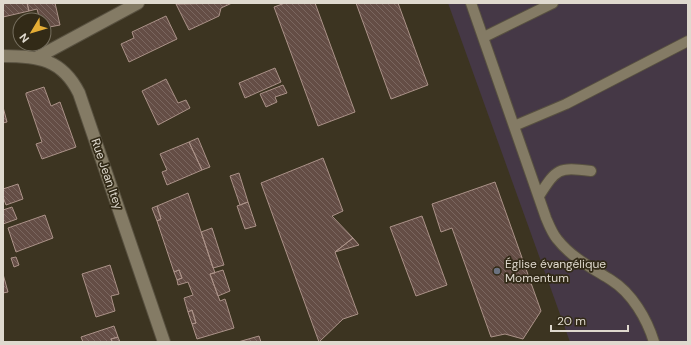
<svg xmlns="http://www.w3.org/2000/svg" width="691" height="345" font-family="'DM Sans',sans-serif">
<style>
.commercial{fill:#453846}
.building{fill:url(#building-back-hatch);stroke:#ab9288}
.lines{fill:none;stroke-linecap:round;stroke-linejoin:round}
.service-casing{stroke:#585140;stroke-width:12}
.minor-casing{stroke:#585140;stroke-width:14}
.service{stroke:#847b65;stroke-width:10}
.minor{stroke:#847b65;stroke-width:12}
.worship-dot{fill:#6b7280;stroke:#322a17;stroke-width:1.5}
.labels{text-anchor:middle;stroke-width:3.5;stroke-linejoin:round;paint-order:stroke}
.street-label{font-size:12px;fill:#dfd9ce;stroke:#322a17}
.poi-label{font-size:12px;fill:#dfd9ce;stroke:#322a17;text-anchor:start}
</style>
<defs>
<pattern id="building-back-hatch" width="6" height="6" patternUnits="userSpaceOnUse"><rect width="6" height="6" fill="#644d45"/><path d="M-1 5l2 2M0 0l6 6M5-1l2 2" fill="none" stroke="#7a665f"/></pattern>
</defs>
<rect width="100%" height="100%" fill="#3c3421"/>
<path class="commercial" d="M448,3H688V342H570Z"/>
<path class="building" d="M3,3H27L29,11L3,17Z
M27,3H55L60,25L44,28V20H40L37,9L29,11Z
M232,3L221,8L219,16L189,30L176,4Z
M285,3H315L355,112L318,126L274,7Z
M356,3H398L428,85L391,99Z
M166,16L177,39L129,62L121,44L134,38L132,32Z
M275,68L281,82L245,98L239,83Z
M166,79L178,103L186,100L190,108L158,125L142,91Z
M283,85L287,93L275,97L277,102L266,107L260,94Z
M44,87L51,106L60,102L76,147L42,159L36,144L42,142L26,95V93Z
M3,107L7,122L3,123Z
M198,138L210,167L202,170L189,142Z
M189,142L202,170L167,185L162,172L167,170L160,154Z
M323,158L343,211L332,216L353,238L335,252L358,314L343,319L319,342L261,183Z
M239,173L248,202L240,205L230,176Z
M495,182L541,311L523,339L505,334L491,337L452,228L441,232L432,204Z
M18,184L23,199L6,205L3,197V189Z
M188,193L215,273L210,274L220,301L225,299L234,328L197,339L192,324L196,323L192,310L188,312L184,298L193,295L188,282L178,285L177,280L182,278L179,270L174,272L157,221L161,219L157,206Z
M248,202L256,226L245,229L237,206Z
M157,206L161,219L157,221L152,208Z
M12,207L17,219L3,224V210Z
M45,215L53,238L16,252L8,228Z
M422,216L447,285L416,296L390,227Z
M212,228L224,265L213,268L201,232Z
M353,238L359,245L335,252Z
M16,257L19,265L14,267L11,258Z
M110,265L119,294L111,296L115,311L96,317L82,274Z
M179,270L182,278L177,280L174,272Z
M223,270L230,291L218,296L210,274Z
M3,274L8,292L3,293Z
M192,310L196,323L192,324L188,312Z
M114,326L118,337L111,339L112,342H83L81,337Z
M259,336L261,342H238Z
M118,337L120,342H112L111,339Z"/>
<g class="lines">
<defs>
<path id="service" d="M471,3L546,218C549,225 552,233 557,239C572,258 592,268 611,280C632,293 647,319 654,342
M484,37L553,3
M514,126L566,104L688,41
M539,196C557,168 558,167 591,171"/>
<path id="minor" d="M3,56C38,56 62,59 79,93L164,342
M36,58L138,3"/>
</defs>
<use href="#service" class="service-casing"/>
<use href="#minor" class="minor-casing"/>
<use href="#service" class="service"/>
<use href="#minor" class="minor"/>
</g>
<circle class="worship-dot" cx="497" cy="271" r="4"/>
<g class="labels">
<g class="street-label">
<text transform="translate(107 174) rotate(71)" y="4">Rue Jean Itey</text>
</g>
<g class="poi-label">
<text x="505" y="268">Église évangélique<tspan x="505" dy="14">Momentum</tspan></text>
</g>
</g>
<rect width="691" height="345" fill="none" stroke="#dfd9ce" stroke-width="8"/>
<g transform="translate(32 32) rotate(232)"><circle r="19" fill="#322a17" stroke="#777060"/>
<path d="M0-3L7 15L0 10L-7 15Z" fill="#e5ad35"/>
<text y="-6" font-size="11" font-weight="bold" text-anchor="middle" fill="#dfd9ce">N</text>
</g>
<path d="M551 325v6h77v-6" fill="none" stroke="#dfd9ce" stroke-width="2"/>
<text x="557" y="325" font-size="12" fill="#dfd9ce" stroke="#322a17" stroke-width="3" paint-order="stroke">20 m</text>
</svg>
